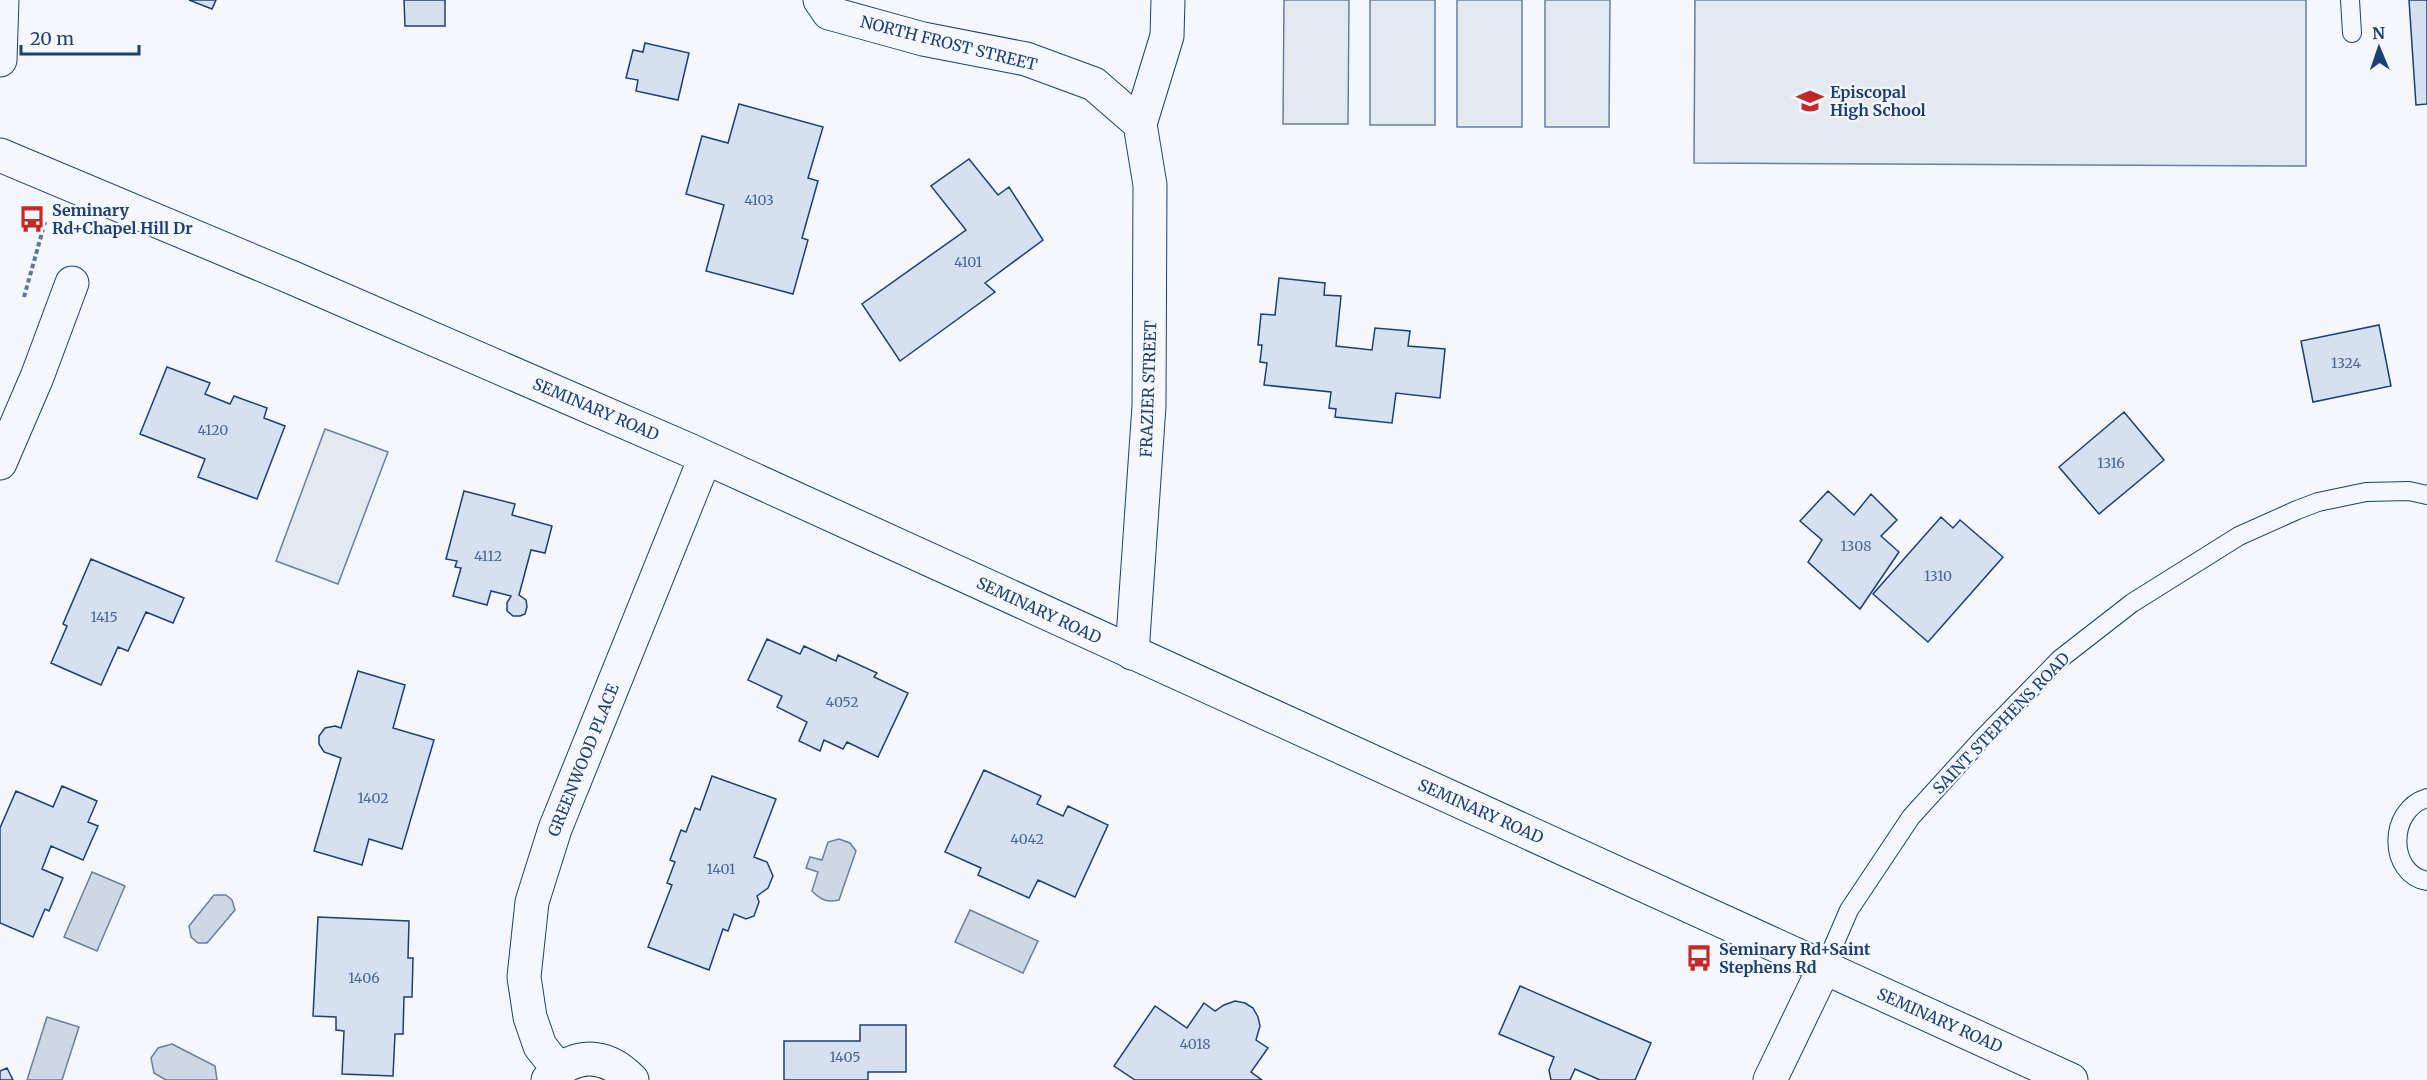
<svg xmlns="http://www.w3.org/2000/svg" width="2427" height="1080" font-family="Merriweather,serif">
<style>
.green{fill:#e3e9f0;stroke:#687fa3;stroke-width:1.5}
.water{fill:#cfd7e4;stroke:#687fa3;stroke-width:1.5}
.building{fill:#d5e0f0;stroke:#1d3f73;stroke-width:1.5}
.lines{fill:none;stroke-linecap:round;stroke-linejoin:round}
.lane-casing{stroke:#1d3f73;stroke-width:20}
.street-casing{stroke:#1d3f73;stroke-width:35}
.secondary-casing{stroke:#1d3f73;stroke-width:35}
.path{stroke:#5e769c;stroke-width:4;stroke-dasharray:4.5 3;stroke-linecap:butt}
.lane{stroke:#f4f7fb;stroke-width:18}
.street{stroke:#f4f7fb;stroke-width:33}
.secondary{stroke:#f4f7fb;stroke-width:33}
.labels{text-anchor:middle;stroke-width:4.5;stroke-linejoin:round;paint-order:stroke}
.number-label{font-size:14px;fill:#4b6792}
.street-label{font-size:16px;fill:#1d3f73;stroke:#f4f7fb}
.poi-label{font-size:16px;font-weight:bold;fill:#1d3f73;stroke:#f4f7fb;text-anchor:start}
</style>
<rect width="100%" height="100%" fill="#f4f7fb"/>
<path class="green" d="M1284,0H1349L1348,124H1283Z
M1370,0H1435V125H1370Z
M1457,0H1522V127H1457Z
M1545,0H1610L1609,127H1545Z
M1695,0H2306V166L1694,163Z
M325,429L388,452L338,584L276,561Z"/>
<path class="water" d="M839,839L850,843L856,851L839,900C827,903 821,900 812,891L818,872L806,868L810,857L822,860L828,842Z
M92,872L125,886L97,951L64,937Z
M214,895H226L232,900L235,910L207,943H198L191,937L189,926Z
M970,910L1038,941L1023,973L955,942Z
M47,1017L79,1027L62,1080H27Z
M172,1044L215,1066L217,1080H166L154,1073L151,1058L158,1048Z"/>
<path class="building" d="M189,0H216L212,9Z
M404,0H445V26H405Z
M2409,0H2427V104L2416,105Z
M645,43L689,53L678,100L636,91L638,80L626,78L633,50L643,52Z
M739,104L823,127L808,178L818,181L802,238L808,240L793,294L706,271L724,205L686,194L702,136L728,143Z
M969,159L998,195L1009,187L1043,240L985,283L995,292L900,361L862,304L966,230L931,186Z
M1279,278L1325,283L1324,295L1341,296L1336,346L1372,350L1375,328L1410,331L1408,346L1445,349L1440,398L1396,393L1392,423L1335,417L1336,409L1329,408L1331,392L1264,385L1267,363L1260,362L1262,345H1258L1261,314L1275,315Z
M2379,325L2391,386L2313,402L2301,341Z
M167,367L210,383L205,394L230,404L234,396L267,408L264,418L285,426L257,499L198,477L205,459L140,434Z
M2124,412L2164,460L2099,514L2059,467Z
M464,491L515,504L512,515L552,526L545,553L531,550L519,595L526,600L527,607L525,614L520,616H513L507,611V603L511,596L491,591L487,605L453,596L461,568L455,567L457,561L446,559Z
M1828,491L1854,515L1871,494L1897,520L1881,536L1899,552L1860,609L1808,562L1822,540L1800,521Z
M1941,517L1953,528L1960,520L2003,557L1928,642L1873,594Z
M91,559L184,598L173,623L146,612L128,651L118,647L101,685L51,663L67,626L63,624Z
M767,639L800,654L804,646L836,661L838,655L877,673L874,677L908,693L878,757L847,742L843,749L824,740L820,751L799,741L807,722L777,707L782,696L748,680Z
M358,671L405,685L393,728L434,740L402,849L369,839L362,865L314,851L341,758L324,752L319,744V736L325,728L335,726L341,728Z
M984,770L1041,796L1037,804L1063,816L1068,806L1108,825L1075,897L1038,880L1029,898L978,875L981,868L945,852Z
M712,776L776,799L754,857L767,862L773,876L768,888L757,896L759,902L754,916L746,919L734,914L728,931L723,929L709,970L648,947L672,885L667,883L675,862L670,860L681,830L686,832L695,808L700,810Z
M62,786L97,801L88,822L98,826L83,860L51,846L42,869L63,878L49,911L45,909L33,937L0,923V828L16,791L53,807Z
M318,917L409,921L408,958H413L412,997H404L403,1034H395L393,1076L342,1074L344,1031L336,1030V1017L313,1016Z
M1520,986L1651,1043L1635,1080H1600L1575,1069L1570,1080H1551L1549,1070L1554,1057L1499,1034Z
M1235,1001L1245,1003L1253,1008L1258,1017L1260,1026L1256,1040L1268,1048L1251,1072L1262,1080H1135L1114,1066L1155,1006L1187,1028L1204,1003L1215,1011L1224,1005Z
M860,1025H906V1072H868V1080H784V1041H860Z
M7,1068L13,1080H0V1071Z"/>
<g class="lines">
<defs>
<path id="lane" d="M2350,0L2352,33
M2427,798C2387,810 2388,874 2427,881
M1824,968L1849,910L1911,817L1980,741L2060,659L2132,603L2239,536L2297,510L2318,502L2366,492L2409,491L2427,495"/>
<path id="street" d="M820,0L829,13L923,39L1026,59L1094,84L1140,124
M0,60L2,0
M0,463L37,377L72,283
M1132,653L1149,406L1150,185L1140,124L1167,36L1168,0
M558,1069L540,1046L530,1017L524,977L532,902L555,829L705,458
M548,1080C574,1052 605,1052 632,1080
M1770,1080L1824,968"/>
<path id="secondary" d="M0,155L293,278L689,450L2071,1080"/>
</defs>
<use href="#lane" class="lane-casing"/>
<use href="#street" class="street-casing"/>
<use href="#secondary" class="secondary-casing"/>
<path class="path" d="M24,297L45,222"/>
<use href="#lane" class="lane"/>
<use href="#street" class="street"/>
<use href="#secondary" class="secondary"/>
</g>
<defs>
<symbol id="school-bare" viewBox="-9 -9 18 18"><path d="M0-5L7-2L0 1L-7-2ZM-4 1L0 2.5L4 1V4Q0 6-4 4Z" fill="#c62828" stroke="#f4f7fb" stroke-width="2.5" paint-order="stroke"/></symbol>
<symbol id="bus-bare" viewBox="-9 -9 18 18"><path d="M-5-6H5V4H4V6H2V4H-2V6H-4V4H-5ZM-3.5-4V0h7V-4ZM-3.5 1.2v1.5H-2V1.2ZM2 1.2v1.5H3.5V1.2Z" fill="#c62828" stroke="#f4f7fb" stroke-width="2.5" paint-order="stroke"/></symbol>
</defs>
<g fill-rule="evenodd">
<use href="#school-bare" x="1791" y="82" width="38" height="38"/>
<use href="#bus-bare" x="13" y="200" width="38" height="38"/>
<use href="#bus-bare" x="1680" y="939" width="38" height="38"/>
</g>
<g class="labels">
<g class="number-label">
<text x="759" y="205">4103</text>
<text x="968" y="267">4101</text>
<text x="2346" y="368">1324</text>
<text x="213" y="435">4120</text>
<text x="2111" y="468">1316</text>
<text x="1856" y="551">1308</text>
<text x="488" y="561">4112</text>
<text x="1938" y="581">1310</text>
<text x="104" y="622">1415</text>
<text x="842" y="707">4052</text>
<text x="373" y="803">1402</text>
<text x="1027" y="844">4042</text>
<text x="721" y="874">1401</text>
<text x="364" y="983">1406</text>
<text x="1195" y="1049">4018</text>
<text x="845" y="1062">1405</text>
</g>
<g class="street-label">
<text transform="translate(949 43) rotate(14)" y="6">NORTH FROST STREET</text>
<text transform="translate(1148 389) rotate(-88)" y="6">FRAZIER STREET</text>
<text transform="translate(596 409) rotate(23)" y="6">SEMINARY ROAD</text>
<text transform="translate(1039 610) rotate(25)" y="6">SEMINARY ROAD</text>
<text transform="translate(2001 723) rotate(-46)" y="6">SAINT STEPHENS ROAD</text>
<text transform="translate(583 760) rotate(-68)" y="6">GREENWOOD PLACE</text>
<text transform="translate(1481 811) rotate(24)" y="6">SEMINARY ROAD</text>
<text transform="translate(1940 1020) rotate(24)" y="6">SEMINARY ROAD</text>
</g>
<g class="poi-label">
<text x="1830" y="98">Episcopal<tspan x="1830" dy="18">High School</tspan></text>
<text x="52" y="216">Seminary<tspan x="52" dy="18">Rd+Chapel Hill Dr</tspan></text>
<text x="1719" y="955">Seminary Rd+Saint<tspan x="1719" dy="18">Stephens Rd</tspan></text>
</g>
</g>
<g transform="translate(2379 48) rotate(358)" stroke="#f4f7fb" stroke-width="4.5" paint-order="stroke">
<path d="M0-4.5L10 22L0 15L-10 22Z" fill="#1d3f73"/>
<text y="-9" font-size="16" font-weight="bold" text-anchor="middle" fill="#1d3f73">N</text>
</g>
<path d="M21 45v9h118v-9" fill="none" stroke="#1d3f73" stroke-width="3"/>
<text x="30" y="45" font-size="18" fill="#1d3f73" stroke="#f4f7fb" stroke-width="4.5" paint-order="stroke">20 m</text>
</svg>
